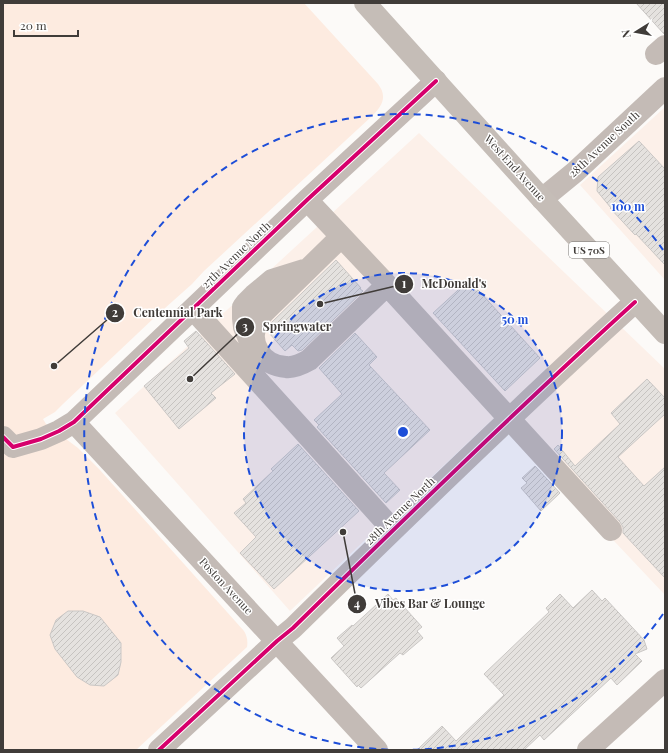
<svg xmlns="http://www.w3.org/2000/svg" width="668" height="753" font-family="'Playfair Display',serif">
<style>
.built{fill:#fcf0e9}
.park{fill:#fdebe0}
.building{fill:url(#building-hatch);stroke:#cac7c5}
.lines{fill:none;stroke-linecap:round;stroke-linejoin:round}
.minor{stroke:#c4bbb6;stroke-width:22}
.major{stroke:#c5bdb7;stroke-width:22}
.cycleway-casing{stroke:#fff;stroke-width:6}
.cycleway{stroke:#d6006c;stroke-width:4}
.ring{fill:none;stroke:#1d4ed8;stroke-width:2;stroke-dasharray:7 5}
.labels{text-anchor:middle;stroke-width:3;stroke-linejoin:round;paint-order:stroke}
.shield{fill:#fff;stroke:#797674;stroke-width:1}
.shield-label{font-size:10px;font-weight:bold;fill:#403c39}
.street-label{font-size:11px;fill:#403c39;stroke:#fff}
.centre{fill:#1d4ed8;stroke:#fff;stroke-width:2}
.ring-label{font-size:12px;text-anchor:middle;font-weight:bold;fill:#1d4ed8;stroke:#fff;stroke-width:3;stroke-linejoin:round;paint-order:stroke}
.leader{fill:none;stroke:#403c39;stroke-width:1.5}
.callout-dot{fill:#403c39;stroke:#fff;stroke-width:1.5}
.mark-label{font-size:12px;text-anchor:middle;font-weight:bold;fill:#fff}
.callout-label{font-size:12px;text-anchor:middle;font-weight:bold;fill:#403c39;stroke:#fff;stroke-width:3;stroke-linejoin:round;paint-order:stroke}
</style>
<defs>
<pattern id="building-hatch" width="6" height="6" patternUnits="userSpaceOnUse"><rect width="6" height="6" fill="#e5e2df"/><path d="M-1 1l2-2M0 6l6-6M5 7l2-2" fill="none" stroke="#c6c3c0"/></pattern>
</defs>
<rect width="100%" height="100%" fill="#fcfaf8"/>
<path class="built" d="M665,107V280L580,185Z
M419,133L665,369V595L496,416L290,611L115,413Z"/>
<path class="park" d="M3,3H304L378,84C388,97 382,106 371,117L204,271L192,284L155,317L63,404L55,412L43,419L46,424L78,448L99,469L244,631C247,636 248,641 247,647L136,750H3Z"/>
<path class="building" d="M636,3H665V34H664Z
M639,141L665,169V265L636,234L635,235L610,208H611L597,191L598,177Z
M336,260L361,288L360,289L363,291L302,350L298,351L292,345L285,351L269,333L276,327L271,323Z
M469,280L540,358L505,391L433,313Z
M196,331L235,374L211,393L216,398L179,429L144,386L189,348L184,341Z
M355,333L377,357L369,365L430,430L384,473L400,490L386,503L317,427L319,425L314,420L342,394L319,368Z
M647,379L665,398V414L618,457L644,486L665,467V578L623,533V527L620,522L554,449L558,445L575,466L620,424L611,413Z
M298,444L359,511L274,589L240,553L256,537L234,513L246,503L243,499L273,471L271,469Z
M535,466L560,493L541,511L521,488L527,483L522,478Z
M592,590L602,601L605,598L644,640L647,649L635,654L642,661L617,685L611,678L544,740L540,735L524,750H417L442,726L456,741L504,695L484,674L549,612L546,608L560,594L573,608Z
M388,594L393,600L396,598L422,627L417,631L423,638L403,655L400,653L361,688L358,685L357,687L331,658L344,646L337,638L352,625L353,626Z
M68,611H83L100,617L121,643V662L118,675L104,686L90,685L77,677L55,649L50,635L56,620Z"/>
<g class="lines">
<path class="minor" d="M656,54L665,46
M542,199L575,172L665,88
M307,200L387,285L611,530
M341,237L263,313C261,316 259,318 258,321C246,342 262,366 286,367C294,368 302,364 309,360L387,285
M193,309L393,530
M251,344L244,327L243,318V307L246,303L254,295L272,280L304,270
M74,422L377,750
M3,437L13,447L41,439L59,431L74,422L307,200L436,81
M159,750L277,641L293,628C405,518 518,408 635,302
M588,750L665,680"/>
<path class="major" d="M365,3L542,199L665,333"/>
<defs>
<path id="cycleway" d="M3,437L13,447L41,439L59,431L74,422L307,200L436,81
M159,750L277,641L293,628C405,518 518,408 635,302"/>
</defs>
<use href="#cycleway" class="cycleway-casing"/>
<use href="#cycleway" class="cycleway"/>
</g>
<circle cx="403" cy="432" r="159" fill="#1d4ed8" fill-opacity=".12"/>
<g class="ring">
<circle cx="403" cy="432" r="159"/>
<path d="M663 614A318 318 0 0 1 406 750M400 750A318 318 0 1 1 663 250"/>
</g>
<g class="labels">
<rect class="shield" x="569" y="242" width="40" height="16" rx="3"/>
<g class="shield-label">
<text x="589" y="254">US 70S</text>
</g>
<g class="street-label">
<text transform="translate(604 144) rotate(-43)" y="4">28th Avenue South</text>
<text transform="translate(515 168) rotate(48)" y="4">West End Avenue</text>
<text transform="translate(236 255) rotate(-44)" y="4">27th Avenue North</text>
<text transform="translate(400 511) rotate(-44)" y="4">28th Avenue North</text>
<text transform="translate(226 586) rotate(47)" y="4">Poston Avenue</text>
</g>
</g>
<circle cx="403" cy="432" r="6" class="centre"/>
<g class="ring-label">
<text x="628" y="211">100 m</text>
<text x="515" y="324">50 m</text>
</g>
<path class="leader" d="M320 304L404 284M54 366L115 313M190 379L245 327M343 532L357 604"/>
<g class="callout-dot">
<circle cx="320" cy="304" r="4"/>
<circle cx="54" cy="366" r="4"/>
<circle cx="190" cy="379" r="4"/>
<circle cx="343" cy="532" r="4"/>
<circle cx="404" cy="284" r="10"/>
<circle cx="115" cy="313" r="10"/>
<circle cx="245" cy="327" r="10"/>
<circle cx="357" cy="604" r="10"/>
</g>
<g class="mark-label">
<text x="404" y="288">1</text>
<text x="115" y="317">2</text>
<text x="245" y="331">3</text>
<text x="357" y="608">4</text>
</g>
<g class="callout-label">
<text x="454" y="288">McDonald's</text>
<text x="178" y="317">Centennial Park</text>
<text x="297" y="331">Springwater</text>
<text x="430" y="608">Vibes Bar &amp; Lounge</text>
</g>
<rect width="668" height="753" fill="none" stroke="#403c39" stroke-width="8"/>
<g transform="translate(636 32) rotate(259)" stroke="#ffffff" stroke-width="3" paint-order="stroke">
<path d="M0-3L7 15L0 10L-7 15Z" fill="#403c39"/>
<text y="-6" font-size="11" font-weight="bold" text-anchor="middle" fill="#403c39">N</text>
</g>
<path d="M14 30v6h64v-6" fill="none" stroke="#403c39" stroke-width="2"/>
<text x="20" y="30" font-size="12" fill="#403c39" stroke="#ffffff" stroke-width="3" paint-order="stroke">20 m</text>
</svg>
